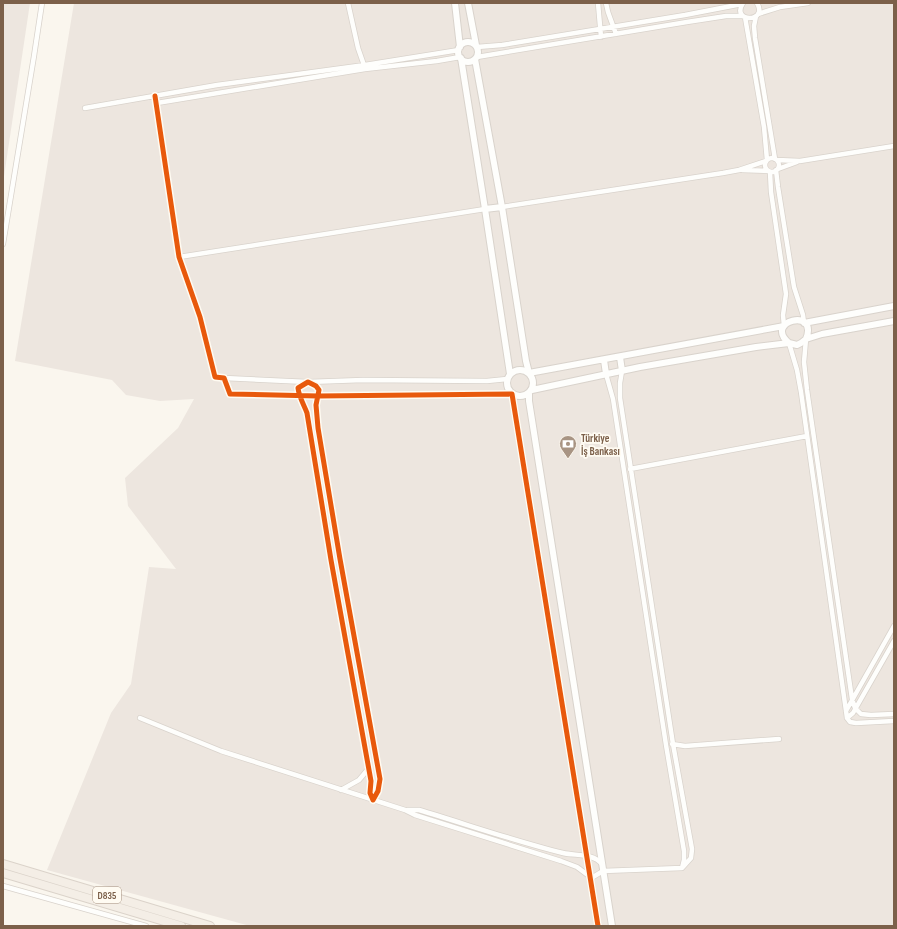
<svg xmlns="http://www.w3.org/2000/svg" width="897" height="929" font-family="'Sofia Sans Condensed',sans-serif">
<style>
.industrial{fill:#ede6df}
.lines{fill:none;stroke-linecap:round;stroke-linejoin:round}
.minor-casing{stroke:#d9d3cc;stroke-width:6}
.tertiary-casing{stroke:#d9d3cc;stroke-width:8}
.trunk-casing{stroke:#dbd3ca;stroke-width:10}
.minor{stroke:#fefefc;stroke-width:4.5}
.tertiary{stroke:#fefefc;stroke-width:6}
.trunk{stroke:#f4eee6;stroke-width:8}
.cycleway-casing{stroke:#fffbf2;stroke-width:8}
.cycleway{stroke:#e8590c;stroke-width:5}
.labels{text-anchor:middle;stroke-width:3.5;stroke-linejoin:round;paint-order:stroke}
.shield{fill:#fffbf2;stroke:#a38e7c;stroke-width:1}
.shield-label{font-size:10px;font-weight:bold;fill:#7c604a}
.poi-label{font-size:11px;font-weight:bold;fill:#7c604a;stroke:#fffbf2;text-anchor:start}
</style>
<rect width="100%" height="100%" fill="#faf6ee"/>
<path class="industrial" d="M3,3H30L3,183Z
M74,3H894V926H250L47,870L111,713L131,684L149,567L176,569L128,506L125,478L178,428L194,399L160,401L126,395L112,380L15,361Z"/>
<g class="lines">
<defs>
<path id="minor" d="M348,3L358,48L365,68
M598,3L601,37
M606,3L608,12L616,34
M743,3C730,23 769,23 757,3
M758,14L780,7L808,3
M756,16L754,26L755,38L775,159
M745,17L764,127L767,160
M477,47L502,45L685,15L742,4
M477,57L687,22L726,16H743
M155,96L179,257L200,317L215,377L224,378L230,394L318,396L512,394
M157,103L365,69L437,61L460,57
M85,108L217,85L365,65L459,50
M765 165a7 7 0 1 1 14 0a7 7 0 1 1-14 0Z
M777,160L800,161L894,146
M778,169L797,162
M742,170L768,171
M776,170L778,187L794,287L803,315L804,323
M770,172L771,192L786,294L783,315L784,326
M502,207L723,173L739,170L766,161
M3,244L34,56L42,3
M179,257L485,209
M806,339L804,362L807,390L852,699L855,708L861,714L871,715L894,714
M789,343L797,370L801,392L847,718L850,722L856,723L894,721
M606,374L613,399L666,745L684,851V860L682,868
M224,378L308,382L363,380L487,381L507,379
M308,382L316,386L319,390L316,405L318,428L340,559L380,779L378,791L373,800L370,793L371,781L331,560L307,413C304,405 299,397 298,388Z
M630,469L807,436
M846,711L894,626
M140,718L221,751L405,810L415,815L561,861L577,867L589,876L593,877L603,871L682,868L691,858L692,849L673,744L620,398V383L622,371
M847,718L853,713L894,641
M672,744L685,746L779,739
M341,790L359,780L369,768
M407,810H419C466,824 514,841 563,853C576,856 593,853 602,864
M3,886L146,926"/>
<path id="tertiary" d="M455,3L460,47
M468,3L476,45
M458 52a10 10 0 1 1 20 0a10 10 0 1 1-20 0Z
M461,58L485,209L510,374
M475,59L502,207L526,361L529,373L784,326
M485,209L502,207
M804,323L894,306
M789,343C763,321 819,307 806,339
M620,357L622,371
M604,360L606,374
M507 383a13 13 0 1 1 26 0a13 13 0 1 1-26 0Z
M532,390L640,367L756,347L789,343L797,345L801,343L806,339L822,334L894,321
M512,394L598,926
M529,394V401L612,926"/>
<path id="trunk" d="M3,864L210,926
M3,873L181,926"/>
</defs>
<use href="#minor" class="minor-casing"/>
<use href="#tertiary" class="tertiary-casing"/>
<use href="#trunk" class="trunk-casing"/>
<use href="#minor" class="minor"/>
<use href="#tertiary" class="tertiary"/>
<use href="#trunk" class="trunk"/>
<defs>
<path id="cycleway" d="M155,96L179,257L200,317L215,377L224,378L230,394L318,396L512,394L598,926
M308,382L316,386L319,390L316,405L318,428L340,559L380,779L378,791L373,800L370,793L371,781L331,560L307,413C304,405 299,397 298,388Z"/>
</defs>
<use href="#cycleway" class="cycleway-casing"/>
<use href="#cycleway" class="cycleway"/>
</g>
<defs>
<symbol id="bank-pin" viewBox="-11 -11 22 30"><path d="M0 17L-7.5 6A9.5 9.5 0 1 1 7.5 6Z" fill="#a89483" stroke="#fffbf2"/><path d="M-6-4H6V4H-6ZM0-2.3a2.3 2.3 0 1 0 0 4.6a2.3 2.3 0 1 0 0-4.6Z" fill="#fff"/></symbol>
</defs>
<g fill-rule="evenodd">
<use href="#bank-pin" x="558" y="434" width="20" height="27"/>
</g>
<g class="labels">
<rect class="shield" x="93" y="887" width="28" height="16" rx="3"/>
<g class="shield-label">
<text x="107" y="899">D835</text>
</g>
<g class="poi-label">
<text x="581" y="442">Türkiye<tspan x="581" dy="13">İş Bankası</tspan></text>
</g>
</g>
<rect width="897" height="929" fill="none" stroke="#7c604a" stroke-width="8"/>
</svg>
